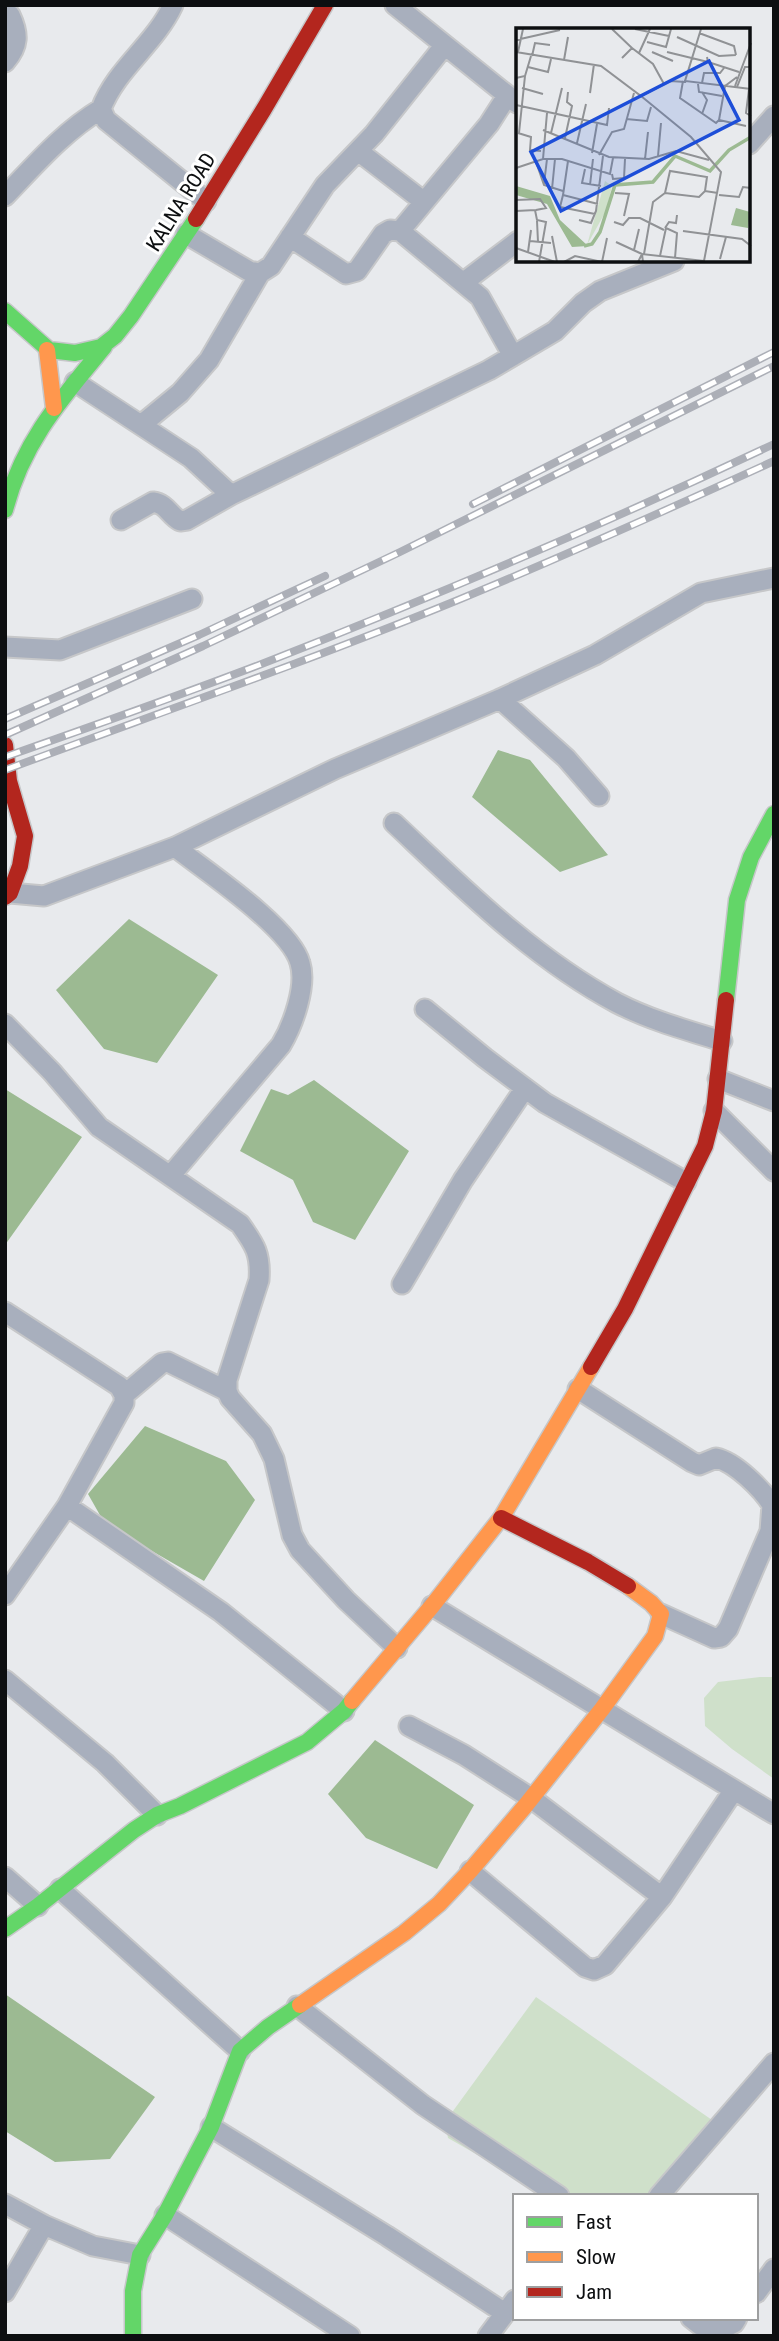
<svg xmlns="http://www.w3.org/2000/svg" width="779" height="2341" font-family="'Roboto Condensed',sans-serif">
<style>
.green{fill:#cfe0ca}
.water{fill:#9cba92}
.lines{fill:none;stroke-linecap:round;stroke-linejoin:round}
.street-casing{stroke:#c6c7c9;stroke-width:23}
.fast-casing{stroke:#c6c7c9;stroke-width:19}
.slow-casing{stroke:#c6c7c9;stroke-width:19}
.jam-casing{stroke:#c6c7c9;stroke-width:19}
.street{stroke:#a8afbd;stroke-width:19}
.fast{stroke:#63d668;stroke-width:16}
.slow{stroke:#ff974d;stroke-width:16}
.jam{stroke:#b3261e;stroke-width:16}
.rail-casing{stroke:#acafb7;stroke-width:8}
.rail{stroke:#fff;stroke-width:5;stroke-dasharray:16;stroke-linecap:butt}
.labels{text-anchor:middle;stroke-width:6;stroke-linejoin:round;paint-order:stroke}
.street-label{font-size:21px;fill:#0d0f11;stroke:#fff}
.inset-river{fill:none;stroke:#9cba92;stroke-width:3.5}
.inset-road{fill:none;stroke:#909295;stroke-width:2}
.view{fill:#1d4ed8;fill-opacity:0.15;stroke:#1d4ed8;stroke-width:3.5}
.inset-edge{fill:none;stroke:#0d0f11;stroke-width:3.5}
</style>
<rect width="100%" height="100%" fill="#e8eaed"/>
<path class="green" d="M760,1677H774V1779L732,1749L705,1726L704,1698L718,1682Z
M536,1997L712,2120L654,2196H549L448,2138L445,2122Z"/>
<path class="water" d="M498,750L530,760L608,855L560,872L472,797Z
M129,919L218,975L157,1063L104,1049L56,990Z
M314,1080L409,1151L355,1240L313,1222L293,1180L240,1151L271,1089L288,1095Z
M5,1089L82,1137L5,1245Z
M145,1426L226,1461L255,1500L204,1581L105,1524L88,1494Z
M375,1740L474,1805L437,1869L366,1838L328,1794Z
M5,1994L155,2097L110,2159L55,2162L5,2131Z"/>
<g class="lines">
<defs>
<path id="street" d="M173,5C155,44 116,69 101,109L106,120L206,201
M395,5L517,103
M5,62C19,46 19,34 10,15
M749,144L774,116
M358,151L423,201
M5,196C35,165 63,132 101,109
M400,231L489,124L507,96
M186,234L249,271L260,273L271,266L325,185L374,134L444,46
M290,237L346,274L357,271L383,234L390,230L400,231L480,297L513,356
M464,282L518,241
M75,382L191,458L231,495L489,370L555,331L583,303L600,291L674,261
M141,425L180,393L209,360L260,273
M121,520L153,502C167,504 169,515 180,521L187,520L231,495
M5,647L60,650L192,599
M500,699L566,758L599,796
M394,823C463,888 533,958 617,1003C650,1020 686,1030 722,1041
M10,893L44,896L175,847L335,769L500,699L595,655L701,593L774,578
M425,1009L485,1058L545,1103L686,1182
M5,1024L52,1072L99,1127L240,1224C255,1245 261,1254 259,1280L227,1380V1391L230,1398L262,1434L274,1459L292,1535L300,1550L346,1600L397,1648
M718,1079L774,1101
M714,1111L774,1171
M171,1175L281,1045C293,1025 307,986 300,963C291,928 206,871 175,847
M402,1284L463,1180L525,1088
M5,1312L119,1386L124,1395V1403L67,1506L5,1595
M578,1389L692,1462L699,1465L716,1458C735,1462 762,1489 772,1505L770,1531L728,1629L721,1637L714,1638L661,1614
M124,1395L162,1363L168,1362L227,1391
M67,1506L221,1612L344,1711
M432,1606L774,1814
M5,1680L105,1763L157,1815
M409,1726L464,1755L531,1798L662,1897
M470,1871L585,1967L594,1970L605,1965L662,1897L734,1790
M5,1877L38,1906
M60,1889L240,2051
M297,2006L423,2105L559,2196
M211,2127L387,2236L505,2313
M659,2196L774,2063
M5,2204L44,2225L93,2246L140,2255
M165,2215L350,2336
M5,2292L44,2225
M756,2293L774,2269
M691,2318L700,2325L718,2331L734,2323L737,2318
M488,2336L515,2300"/>
<path id="fast" d="M5,311L49,350L75,353L101,347L115,336L131,316L196,219
M5,510C22,443 61,399 104,347
M726,1000L737,900L751,857L774,814
M5,1929L38,1906L134,1830L157,1815L180,1806L307,1742L344,1711L352,1701
M133,2336V2291L140,2255L165,2215L211,2127L240,2051L268,2027L300,2005"/>
<path id="slow" d="M47,350L54,408
M352,1701L432,1606L501,1518L591,1367
M300,2005L404,1933L439,1904L470,1871L526,1805L602,1709L655,1636L661,1614L651,1603L628,1586"/>
<path id="jam" d="M196,219L264,109L325,5
M5,745L9,781L25,836L20,866L10,893L5,897
M591,1367L625,1309L705,1146L714,1111L726,1000
M501,1518L588,1562L628,1586"/>
</defs>
<use href="#street" class="street-casing"/>
<use href="#fast" class="fast-casing"/>
<use href="#slow" class="slow-casing"/>
<use href="#jam" class="jam-casing"/>
<use href="#street" class="street"/>
<use href="#fast" class="fast"/>
<use href="#slow" class="slow"/>
<use href="#jam" class="jam"/>
<defs>
<path id="rail" d="M473,504L774,352
M5,719L199,635L325,576
M5,735L203,646L400,552L774,366
M5,757C90,727 175,697 259,665C433,597 605,524 774,444
M5,770C156,714 309,661 458,600C564,556 669,509 774,461"/>
</defs>
<use href="#rail" class="rail-casing"/>
<use href="#rail" class="rail"/>
</g>
<g class="labels">
<g class="street-label">
<text transform="translate(181 202) rotate(-58)" y="7">KALNA ROAD</text>
</g>
</g>
<g transform="translate(516 28)">
<rect width="234" height="234" fill="#e8eaed"/>
<path d="M89,153L96,158L90,183L71,217Z" fill="#cfe0ca"/>
<path d="M0,158L34,168L44,192L72,218L56,219L31,176L0,167ZM220,180L234,184L232,200L215,197Z" fill="#9cba92"/>
<path class="inset-river" d="M68,218L76,216L84,204L99,157L137,154L159,128L194,143L213,122L235,109"/>
<path class="inset-road" d="M96,1L116,20L106,30M119,1L153,8M185,1L169,53L235,61M183,5L218,18L220,27M161,9L203,28L220,27M0,12L44,2M131,14L150,19L155,1M116,20L137,36L148,56M0,24L85,38L125,68L154,53L170,54M2,24L7,1M136,24L157,33M151,24L192,34M123,25L134,1M16,28L19,15L34,17M191,29L192,34L223,44M48,32L52,9M12,39L32,44L35,31M221,49L209,58L203,92L230,98M0,50L9,48L15,28M167,53L164,70L200,95L203,92M186,55L188,45H204L208,40M182,56L183,64L206,68M219,58L235,15M221,59L229,39H235M6,60L27,66M233,61L230,85L235,88M74,65L78,36M0,77L91,97L93,80M186,86L191,72L186,64M110,91L131,93L135,79M27,102L93,129L133,131L160,123L193,132M2,105L15,109L14,122L25,123M3,105L9,48M35,105L46,60M49,110L56,78L51,74L52,64M61,115L70,76M76,125L81,96M83,127L96,104L108,101L118,65M142,128L145,95M27,131L31,85M129,131L132,104M52,133L47,167L82,176M20,134L28,157L47,163M0,140L27,131H46L94,146L97,130M69,141L66,155L85,158M96,146L97,151L108,150L109,131M28,156L31,131M74,157L77,131M36,161L39,131M99,165L113,166L108,188M149,165L154,143L191,149L189,163M47,167L44,179L79,186M203,167L223,169L227,159L235,160M0,172L24,171L30,180L20,182M0,183L19,182L21,192L30,194L23,234M63,192L75,195L80,183L87,128M21,193L22,214M98,194L107,197L113,190H124L148,202M149,200L153,194L160,195L161,187M167,203L226,211L235,218M36,208L41,234M14,213L35,215M100,214L126,226L127,234M0,220L39,234M118,222L123,201M12,224L15,202M128,226L137,174L149,165L183,169L189,163L202,165M144,228L150,200L161,205L159,230M204,231L210,209M48,234L59,228L86,234M86,234L91,210M122,234L126,226L188,233L205,144L175,109L125,68"/>
<path class="view" d="M193,33L223,92L45,183L15,124Z"/>
<rect width="234" height="234" class="inset-edge"/>
</g>
<rect width="779" height="2341" fill="none" stroke="#0d0f11" stroke-width="14"/>
<rect x="513" y="2194" width="245" height="126" fill="#ffffff" stroke="#9e9fa0" stroke-width="2"/>
<rect x="527" y="2217" width="35" height="10" fill="#63d668" stroke="#9e9fa0" stroke-width="2"/>
<text x="576" y="2229" font-size="21" fill="#0d0f11">Fast</text>
<rect x="527" y="2252" width="35" height="10" fill="#ff974d" stroke="#9e9fa0" stroke-width="2"/>
<text x="576" y="2264" font-size="21" fill="#0d0f11">Slow</text>
<rect x="527" y="2287" width="35" height="10" fill="#b3261e" stroke="#9e9fa0" stroke-width="2"/>
<text x="576" y="2299" font-size="21" fill="#0d0f11">Jam</text>
</svg>
